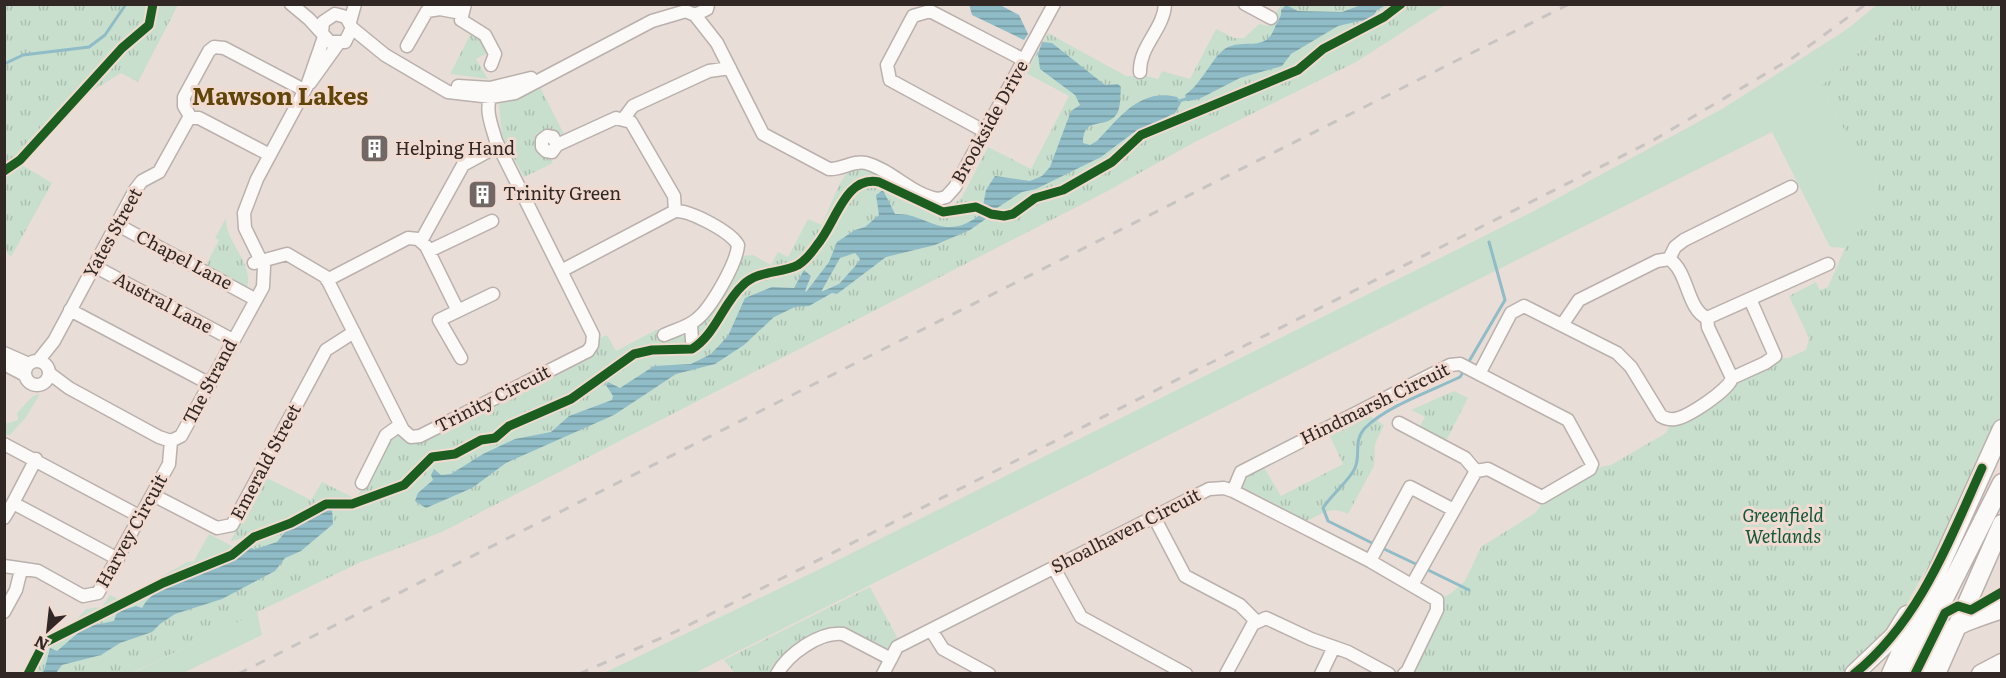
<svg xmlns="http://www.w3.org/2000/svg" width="2006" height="678" font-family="Literata,serif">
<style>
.grass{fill:#c8dfce}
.park{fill:url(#park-tufts)}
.water{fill:url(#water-rules);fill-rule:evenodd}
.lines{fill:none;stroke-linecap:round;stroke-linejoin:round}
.stream{stroke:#8fbcc7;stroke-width:3}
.minor-casing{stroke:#bab0ac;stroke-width:15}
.highway-casing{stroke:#bab0ac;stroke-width:21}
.minor{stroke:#fcfaf9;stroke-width:12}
.highway{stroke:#fcfaf9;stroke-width:18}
.rail{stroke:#c7c4c2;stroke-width:3;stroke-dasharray:10 10;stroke-linecap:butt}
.cycleway-casing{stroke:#f1dad0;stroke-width:13}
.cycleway{stroke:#1b5e20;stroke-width:9}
.labels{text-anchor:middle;stroke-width:6;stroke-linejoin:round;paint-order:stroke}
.street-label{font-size:18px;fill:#312825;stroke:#f1dad0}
.poi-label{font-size:18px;fill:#312825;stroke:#f1dad0;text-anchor:start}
.park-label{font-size:18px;font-style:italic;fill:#10583b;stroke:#f1dad0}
.district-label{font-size:24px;font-weight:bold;fill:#604408;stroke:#f1dad0}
</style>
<defs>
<pattern id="park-tufts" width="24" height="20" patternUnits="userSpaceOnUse" patternTransform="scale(1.5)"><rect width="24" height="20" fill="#c8dfce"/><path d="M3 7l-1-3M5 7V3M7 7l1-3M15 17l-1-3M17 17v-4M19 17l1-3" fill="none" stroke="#acbfb1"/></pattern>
<pattern id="water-rules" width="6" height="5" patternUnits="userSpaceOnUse" patternTransform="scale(1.5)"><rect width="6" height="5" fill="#8fbcc7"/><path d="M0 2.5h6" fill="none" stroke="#7599a1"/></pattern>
</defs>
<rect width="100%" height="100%" fill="#e9ddd8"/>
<path class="grass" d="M1877,5H1912L1821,86L1838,120L1872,172L1878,186V197L1871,213L1845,248L1830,247L1772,132L695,673L602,674L824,567L1532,212L1722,109L1846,30Z
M40,394L26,417L10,435H5V424L18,420L17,413L33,396Z
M209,534L236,548L223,557L193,567L71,626L86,609L102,607L110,595L121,600L187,562L194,561Z
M257,612L262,635L183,673H133Z"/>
<path class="park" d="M4,5H178L138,82L121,73L89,93L22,165L52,183L11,257L4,249Z
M1281,5H1445L1356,62L1193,143L1104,193L442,532L361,562L132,673L30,674L49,643L76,627L231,558L256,539L281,531L326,508L352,505L355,500L320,506L288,523L230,542L265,477L311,500L322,482L356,499L390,439L398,435L409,444L416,443L597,351L600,338L607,335L616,351L658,329L664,340L680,335L684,336L686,345L695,346L699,326L742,256L753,255L771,265L778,252L788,257L808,219L822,225C829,210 840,176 852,168C873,165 924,201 949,208L962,197L988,147L1031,169L1069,96L1026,73L1048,33L1126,76H1146L1158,79L1162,71L1190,79L1216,29L1234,38H1244L1259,24L1268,26Z
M1912,5H2001V429L1935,572L1926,569L1898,620L1847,673L1404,674L1437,600L1450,594L1465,581L1481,547L1535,513L1550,495L1590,469L1611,465L1666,433L1674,419L1774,358H1788L1806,350L1809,338L1789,296L1816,282L1820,290L1828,287L1845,248L1871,213L1878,197V186L1872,172L1838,120L1821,86Z
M472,31L482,37L490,52L476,59L488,79L450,74Z
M539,85L565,136L552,132L543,156L550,158L553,163L524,177L508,147L503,145L499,106L502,99Z
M226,218C225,243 254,262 247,288L206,265L219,240L215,238Z
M1454,391L1468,398L1444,445L1419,428L1425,417L1411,410Z
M1367,414L1384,425L1375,444L1374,466L1348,514C1324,502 1318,523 1295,522C1286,522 1244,497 1233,491L1238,477L1260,461L1281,496L1343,464L1326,428Z
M870,587L898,639L891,647L881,649L829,630L787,652L772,673H735L724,660Z"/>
<path class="water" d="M969,4L1000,5L1019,15L1028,34L1024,40L972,15Z
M1286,5L1298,11L1342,12L1361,5H1386L1377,10L1370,22L1360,21L1338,26L1291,54L1282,66L1240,78L1199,99L1187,101L1185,95C1203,83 1214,53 1228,47C1247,39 1266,52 1275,27C1278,20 1282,17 1281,10Z
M1042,42L1052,43L1105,85L1118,84L1121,87C1120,95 1121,109 1116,115C1105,130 1083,115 1083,143L1090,145L1097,141C1120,117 1140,88 1177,97L1181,103L1175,113L1133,133L1101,157L1036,189L1022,192L992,211L983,206L986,190L995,176L1030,181L1042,176L1050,167L1071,111L1080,105L1075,95L1040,69L1038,54Z
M883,190L895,214C927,212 944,245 982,213H986L987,218L970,230L935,245L886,257L837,294L832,293L809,306L795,307L774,317L744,345L715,364L676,374L614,415L506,463L472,488L426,508L415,501L418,493L433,480L431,475L434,469L441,475L451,474L483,454L515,439L551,432L569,416L612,400L613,396L606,385L608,382L620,388L654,366L691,364L711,354L728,336L745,298L772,287L794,288L804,270L811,276L805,291L806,292L829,262L837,242L855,230L865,227L879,215L876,195ZM855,253L860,259L858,263L839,284L821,292L840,258Z
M327,509L332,510L333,524L301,551L285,558L275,571L222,599L175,614L160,624L152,632L120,643L101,655L62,665L56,673H40L44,671L50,648L57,651L85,627L114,621L117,612L136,606L142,608C158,579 200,575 228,561C235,557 240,551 247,547L255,549L277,542L285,532Z"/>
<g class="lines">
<path class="stream" d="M4,64L23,55L89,47L105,35L126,4
M1179,101L1186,99
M986,213L988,209
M1468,363L1505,300L1489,242
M1374,544L1328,521L1323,508C1331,495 1350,480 1355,468C1361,454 1353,441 1365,428C1387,406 1431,391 1460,377L1465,369
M1380,547L1420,566
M1426,569L1469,590"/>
<defs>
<path id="minor" d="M291,4L309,19L330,42H345L352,28L346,17L335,14L323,22L322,33
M465,4L461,20L485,35L495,54L491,65
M1245,4L1271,18
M688,12L695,15L707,9L708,4
M695,15L717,43L763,134L829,169C842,170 853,160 866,163C892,170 912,195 938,199L946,197L955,187L1054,4
M350,22L355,4
M352,28L385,55L448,92L491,97L515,93L652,21L686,11
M407,46L427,11L440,9L461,13
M1140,72C1139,46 1164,29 1165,4
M310,83L338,44
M458,86L490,88L531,78
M191,118L184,106V97L209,51L214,47L224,48L304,90
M624,118L633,106L709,71L730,68
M984,131L890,80L887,65L913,16L930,11L1024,60
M557,145L553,137L547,136L542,140V147L546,151L552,152L557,145L616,118L631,122L674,196L675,211
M116,224L251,297
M421,241L463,165L498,146
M429,251L492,221
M1669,259L1675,247L1684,240L1791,187
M254,263L287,254L326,277L403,430L411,437L420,436L588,351L592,345L593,335L496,141C493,129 484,109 491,97
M94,266L233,340
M561,271L675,211C690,210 731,232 738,245C737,263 711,308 697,319C688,327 675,330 664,335
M327,280L408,238L418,239L426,246L458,311
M70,310L210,384
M1707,318L1828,264
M691,324L692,341
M1562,325L1579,300L1657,261L1669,259
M4,353L29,364
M461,358L439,320L493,294
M38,361L54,341L135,190L142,181L159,172L189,118H199L270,155
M25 373a12 12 0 1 1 24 0a12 12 0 1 1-24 0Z
M4,364L25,375
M49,373L69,388L159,437L171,441L181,436L263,287L264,267L245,228L244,213L257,179L307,86L324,37
M1479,374L1511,313L1524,306L1617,353L1631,367L1661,416C1666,419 1669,420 1675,419C1688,417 1729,390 1732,378L1708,327L1707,318C1686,308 1689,272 1669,259
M1732,378L1765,363L1775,356L1750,299
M1399,423L1465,458L1476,471
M4,444L141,517
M36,459L13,503L118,559
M362,483L386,435L400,425
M1233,491L1241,472L1450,365L1460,364L1568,420L1592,464L1590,469L1542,497L1488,469L1476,471L1412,585
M153,495L217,528L232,525L326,350L354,332
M1153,515L1185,576L1240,605L1256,621
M4,518L13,503
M1370,561L1410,487L1452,509
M4,566L38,571L83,596L98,593L169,464L171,441
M1054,568L1081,617L1186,674
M4,612L16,590L21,570
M931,630L943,649L989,674
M777,674C788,654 820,631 843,634L891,659
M883,674L897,647L1209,489L1224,488L1233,491L1370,561L1437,600V610L1407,672L1404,674
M1226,674L1253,624L1266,618L1311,639L1348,652L1389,674
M1321,674L1334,647"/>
<path id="highway" d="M1854,674L1894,636L1907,615
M1891,674L2002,429
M1906,674L2002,483
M1921,674C1941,626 1956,625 2002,609
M1936,674L2002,524
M1981,674L2002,663"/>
</defs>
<use href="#minor" class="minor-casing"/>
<use href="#highway" class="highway-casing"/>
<use href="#minor" class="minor"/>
<use href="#highway" class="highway"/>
<path class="rail" d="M238,674L1569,4
M579,674L677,631L1652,141L1794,57L1866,4"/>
<defs>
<path id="cycleway" d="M4,171L20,160L122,48L149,25L153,4
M28,674L44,643L50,640L163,583L232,555L254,537L291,523L326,504H352L404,485L432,457L455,454L481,440L495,438L509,426L571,399L634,354L652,350L692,349C716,334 723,303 743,285C758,270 780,274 798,265C805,261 812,252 817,245C836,223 845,175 879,182L943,212L976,207L991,214L1004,216L1013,214L1035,198L1063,190L1112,162L1141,135L1298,70L1323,49L1384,17L1401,4
M1854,674C1919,622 1949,541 1982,468
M1915,674L1945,613L1958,606L1971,610L2002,592"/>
</defs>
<use href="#cycleway" class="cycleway-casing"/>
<use href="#cycleway" class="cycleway"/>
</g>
<defs>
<symbol id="building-square" viewBox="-11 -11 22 22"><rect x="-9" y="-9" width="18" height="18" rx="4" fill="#716764" stroke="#f1dad0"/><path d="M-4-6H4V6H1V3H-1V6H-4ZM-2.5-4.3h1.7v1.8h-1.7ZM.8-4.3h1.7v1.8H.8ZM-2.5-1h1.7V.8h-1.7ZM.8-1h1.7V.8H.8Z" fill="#fff"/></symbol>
</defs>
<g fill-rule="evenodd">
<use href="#building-square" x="358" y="132" width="33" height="33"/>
<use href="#building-square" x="466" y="178" width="33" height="33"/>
</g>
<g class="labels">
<g class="street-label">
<text transform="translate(990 122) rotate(-61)" y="6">Brookside Drive</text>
<text transform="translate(113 233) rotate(-61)" y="6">Yates Street</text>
<text transform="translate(184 260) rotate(28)" y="6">Chapel Lane</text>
<text transform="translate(163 303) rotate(28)" y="6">Austral Lane</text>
<text transform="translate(210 382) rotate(-62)" y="6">The Strand</text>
<text transform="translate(493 399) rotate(-27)" y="6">Trinity Circuit</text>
<text transform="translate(1375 404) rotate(-26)" y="6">Hindmarsh Circuit</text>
<text transform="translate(266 462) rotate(-62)" y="6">Emerald Street</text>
<text transform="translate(132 531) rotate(-61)" y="6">Harvey Circuit</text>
<text transform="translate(1126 531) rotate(-27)" y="6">Shoalhaven Circuit</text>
</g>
<g class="poi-label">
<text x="395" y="155">Helping Hand</text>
<text x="503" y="200">Trinity Green</text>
</g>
<g class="park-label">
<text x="1783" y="522">Greenfield<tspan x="1783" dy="21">Wetlands</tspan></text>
</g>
<g class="district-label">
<text x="280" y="105">Mawson Lakes</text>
</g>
</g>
<rect width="2006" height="678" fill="none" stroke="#312825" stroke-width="12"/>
<g transform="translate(48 630) rotate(207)" stroke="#f1dad0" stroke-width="4.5" paint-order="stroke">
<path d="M0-4.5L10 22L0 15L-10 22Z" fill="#312825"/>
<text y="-9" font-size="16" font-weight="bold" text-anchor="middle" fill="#312825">N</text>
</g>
</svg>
